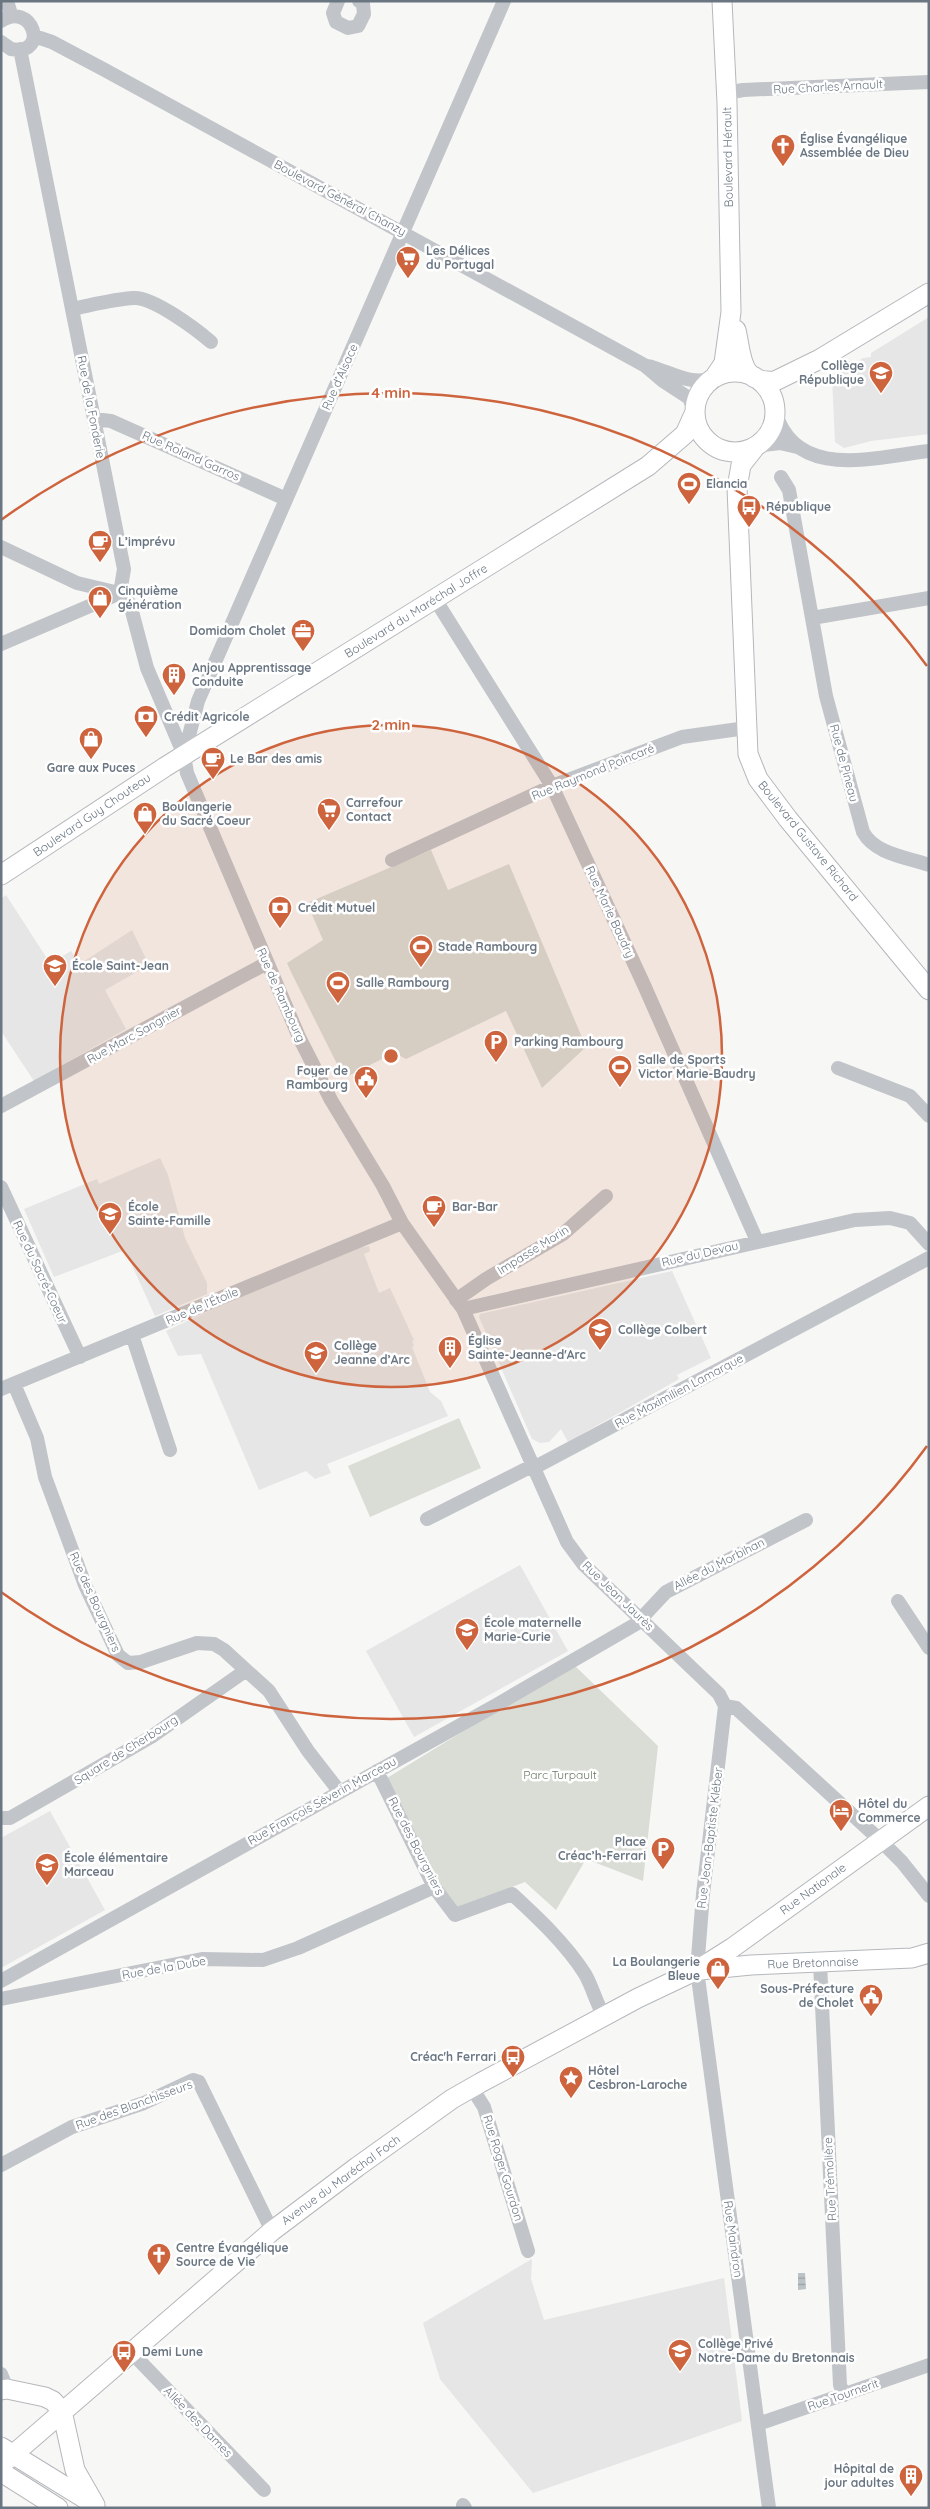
<svg xmlns="http://www.w3.org/2000/svg" width="930" height="2509" font-family="Quicksand,sans-serif">
<style>
.built{fill:#e5e6e5}
.park{fill:#d9ddd6}
.water{fill:url(#water-rules)}
.lines{fill:none;stroke-linecap:round;stroke-linejoin:round}
.secondary-casing{stroke:#b4b8bc;stroke-width:21}
.street{stroke:#c1c4c8;stroke-width:14}
.secondary{stroke:#fff;stroke-width:19}
.ring{fill:none;stroke:#ce643d;stroke-width:2.5}
.labels{text-anchor:middle;stroke-width:5;stroke-linejoin:round;paint-order:stroke}
.street-label{font-size:12px;fill:#6a7682;stroke:#fff}
.poi-label{font-size:12px;font-weight:bold;fill:#6a7682;stroke:#fff;text-anchor:start}
.park-label{font-size:12px;fill:#6b7a68;stroke:#fff}
.centre{fill:#ce643d;stroke:#fff;stroke-width:2.5}
.ring-label{font-size:15px;text-anchor:middle;font-weight:bold;fill:#ce643d;stroke:#fff;stroke-width:5;stroke-linejoin:round;paint-order:stroke}
</style>
<defs>
<pattern id="water-rules" width="6" height="5" patternUnits="userSpaceOnUse" patternTransform="scale(1.25)"><rect width="6" height="5" fill="#bbc3c7"/><path d="M0 2.5h6" fill="none" stroke="#9ca3a7"/></pattern>
</defs>
<rect width="100%" height="100%" fill="#f7f7f5"/>
<path class="built" d="M929,317V434L871,441L844,448L835,442L832,378L863,358L871,357V353Z
M6,895L50,963L71,951L80,964L132,930L149,965L105,990L126,1029L34,1081L1,1031V899Z
M160,1158L168,1175L185,1238L207,1283V1294L155,1316L125,1250L54,1277L24,1209L97,1179L99,1184Z
M369,1246L370,1251L364,1254L379,1293L390,1288L414,1340L412,1341L414,1346L412,1347L430,1392L441,1401L448,1416L327,1464L331,1473L315,1479L306,1471L259,1490L201,1354L178,1356L166,1331L215,1308L353,1249Z
M672,1271L711,1358L677,1375L679,1379L568,1442L561,1429L549,1442L540,1443L532,1439L479,1317L480,1314Z
M520,1565L568,1651L414,1737L366,1651Z
M50,1811L105,1910L1,1968V1838Z
M532,2259L531,2279L544,2320L724,2278L742,2421L533,2493L440,2379L423,2323Z"/>
<path class="park" d="M431,850L448,890L509,864L586,1047L542,1088L506,1011L406,1059L394,1053L344,1078L292,974L287,963L323,940L307,903Z
M459,1418L481,1468L370,1517L348,1466Z
M573,1664L658,1746L643,1881L586,1859L556,1910L525,1882L458,1908L437,1885L387,1778Z"/>
<path class="water" d="M798,2273H805L806,2289L798,2290Z"/>
<g class="lines">
<defs>
<path id="secondary" d="M736,330C742,355 739,384 775,381L820,359L929,293
M695 412a40 40 0 1 1 80 0a40 40 0 1 1-80 0Z
M714,378L724,363L731,312L727,103L722,1
M756,446L741,465L737,488L748,754L758,779L788,819L929,990
M1,875L165,767L648,466L685,434L695,412
M700,1970L751,1965L912,1958L929,1953
M1,2390L7,2389L45,2397L53,2401L62,2411L75,2470L95,2505
M1,2447L92,2503
M1,2465L272,2231L357,2167L452,2099L480,2083L638,1998L697,1970L732,1948L929,1806
M1,2472L58,2508"/>
</defs>
<use href="#secondary" class="secondary-casing"/>
<path class="street" d="M7,1L11,14
M338,1L333,13L336,22L348,28L358,26L364,14L363,4L359,1
M1,21C32,0 51,56 11,49L1,42
M34,36L52,42L103,69L644,365L663,381L689,398L695,412
M20,49L124,569L120,593
M727,93L743,90L929,82
M72,309C92,305 113,299 134,298C153,297 196,329 211,342
M648,366C671,372 690,386 714,378
M775,411C795,482 875,457 929,451
M94,419L111,421L286,499
M756,446L780,443L797,447
M781,477L789,490L826,696L863,832C875,854 906,857 929,865
M1,547L77,583L119,593
M120,593L130,604L147,668L184,755L187,773L299,1037L331,1100L383,1186L402,1223L463,1309L567,1542L584,1565L719,1694L725,1706
M435,599L552,786L644,985L757,1241
M812,618L929,598
M1,644L120,593
M184,755L198,701L504,1
M392,860L552,786L682,737L746,728
M838,1068L910,1096L929,1116
M1,1106L267,963
M1,1187L80,1357
M456,1300L486,1279L563,1234L606,1196
M463,1309L855,1220L890,1218L910,1223L929,1244
M132,1335L170,1450
M14,1384L37,1438L45,1477L85,1585L118,1655L128,1663L141,1662L197,1643L214,1644L224,1650L269,1691L308,1751L339,1791
M1,1389L402,1223
M427,1519L532,1466L541,1464L929,1258
M898,1601L929,1648
M725,1706L703,1894L697,1970L769,2508
M725,1706L736,1708L880,1840L902,1862L929,1896
M377,1771L434,1887L455,1915L512,1894C538,1918 566,1944 585,1974C593,1988 596,2003 604,2016
M1,1818H10L151,1737L245,1671
M820,1963L840,2385L844,2395
M1,1981L498,1704L636,1624L666,1592L806,1520
M1,1999L202,1959L263,1960L298,1948L434,1887
M472,2088L484,2107L528,2251
M1,2165L72,2127L144,2103L193,2080L199,2082L272,2231
M132,2353L264,2490
M1,2374L7,2389
M758,2424L929,2365
M463,2505L465,2508"/>
<use href="#secondary" class="secondary"/>
</g>
<circle cx="391" cy="1056" r="331" fill="#ce643d" fill-opacity=".12"/>
<g class="ring">
<circle cx="391" cy="1056" r="331"/>
<path d="M927 1446A663 663 0 0 1 1 1592M1 520A663 663 0 0 1 927 666"/>
</g>
<defs>
<symbol id="church-pin" viewBox="-11 -11 22 30"><path d="M0 17L-7.5 6A9.5 9.5 0 1 1 7.5 6Z" fill="#ce643d" stroke="#fff"/><path d="M-1.2-6h2.4v3.5h3.3v2.4h-3.3V6h-2.4V-.1h-3.3v-2.4h3.3Z" fill="#fff"/></symbol>
<symbol id="supermarket-pin" viewBox="-11 -11 22 30"><path d="M0 17L-7.5 6A9.5 9.5 0 1 1 7.5 6Z" fill="#ce643d" stroke="#fff"/><path d="M-6-5.5h2.5l.6 2H6L4.5 2H-2.5L-4.4-4H-6ZM-1.5 3.2a1.3 1.3 0 1 0 .1 0ZM3 3.2a1.3 1.3 0 1 0 .1 0Z" fill="#fff"/></symbol>
<symbol id="school-pin" viewBox="-11 -11 22 30"><path d="M0 17L-7.5 6A9.5 9.5 0 1 1 7.5 6Z" fill="#ce643d" stroke="#fff"/><path d="M0-5L7-2L0 1L-7-2ZM-4 1L0 2.5L4 1V4Q0 6-4 4Z" fill="#fff"/></symbol>
<symbol id="stadium-pin" viewBox="-11 -11 22 30"><path d="M0 17L-7.5 6A9.5 9.5 0 1 1 7.5 6Z" fill="#ce643d" stroke="#fff"/><path d="M0-5a6.5 5 0 1 0 0 10a6.5 5 0 1 0 0-10ZM-3.5-1.8h7v3.6h-7Z" fill="#fff"/></symbol>
<symbol id="bus-pin" viewBox="-11 -11 22 30"><path d="M0 17L-7.5 6A9.5 9.5 0 1 1 7.5 6Z" fill="#ce643d" stroke="#fff"/><path d="M-5-6H5V4H4V6H2V4H-2V6H-4V4H-5ZM-3.5-4V0h7V-4ZM-3.5 1.2v1.5H-2V1.2ZM2 1.2v1.5H3.5V1.2Z" fill="#fff"/></symbol>
<symbol id="cafe-pin" viewBox="-11 -11 22 30"><path d="M0 17L-7.5 6A9.5 9.5 0 1 1 7.5 6Z" fill="#ce643d" stroke="#fff"/><path d="M-5.5-4.5H6V0H3Q3 3.5 0 3.5H-2.5Q-5.5 3.5-5.5 0ZM3-3.2v2h1.7v-2ZM-6 4.5H4V6H-6Z" fill="#fff"/></symbol>
<symbol id="shop-pin" viewBox="-11 -11 22 30"><path d="M0 17L-7.5 6A9.5 9.5 0 1 1 7.5 6Z" fill="#ce643d" stroke="#fff"/><path d="M-5-2.5h2.3a2.7 3.5 0 0 1 5.4 0H5L5.5 6h-11ZM-1.5-2.5h3a1.5 2.3 0 0 0-3 0Z" fill="#fff"/></symbol>
<symbol id="office-pin" viewBox="-11 -11 22 30"><path d="M0 17L-7.5 6A9.5 9.5 0 1 1 7.5 6Z" fill="#ce643d" stroke="#fff"/><path d="M-6-3h4V-5.5h4V-3h4V5H-6ZM-1-4.5V-3h2v-1.5ZM-6 0V1H6V0Z" fill="#fff"/></symbol>
<symbol id="building-pin" viewBox="-11 -11 22 30"><path d="M0 17L-7.5 6A9.5 9.5 0 1 1 7.5 6Z" fill="#ce643d" stroke="#fff"/><path d="M-4-6H4V6H1V3H-1V6H-4ZM-2.5-4.3h1.7v1.8h-1.7ZM.8-4.3h1.7v1.8H.8ZM-2.5-1h1.7V.8h-1.7ZM.8-1h1.7V.8H.8Z" fill="#fff"/></symbol>
<symbol id="bank-pin" viewBox="-11 -11 22 30"><path d="M0 17L-7.5 6A9.5 9.5 0 1 1 7.5 6Z" fill="#ce643d" stroke="#fff"/><path d="M-6-4H6V4H-6ZM0-2.3a2.3 2.3 0 1 0 0 4.6a2.3 2.3 0 1 0 0-4.6Z" fill="#fff"/></symbol>
<symbol id="parking-pin" viewBox="-11 -11 22 30"><path d="M0 17L-7.5 6A9.5 9.5 0 1 1 7.5 6Z" fill="#ce643d" stroke="#fff"/><path d="M-3.5-5.5H1a3.5 3.5 0 0 1 0 7H-1V5.5H-3.5ZM-1-3.4V-.6H.8a1.4 1.4 0 0 0 0-2.8Z" fill="#fff"/></symbol>
<symbol id="civic-pin" viewBox="-11 -11 22 30"><path d="M0 17L-7.5 6A9.5 9.5 0 1 1 7.5 6Z" fill="#ce643d" stroke="#fff"/><path d="M-.6-6.5H3V-4.5H.6V-3L4-1V1h2V6H-6V1h2V-1L-.6-3ZM-1.2 2.5V6h2.4V2.5Z" fill="#fff"/></symbol>
<symbol id="hotel-pin" viewBox="-11 -11 22 30"><path d="M0 17L-7.5 6A9.5 9.5 0 1 1 7.5 6Z" fill="#ce643d" stroke="#fff"/><path d="M-6-4.5h1.5V1H6V5H4.5V3h-9V5H-6ZM-4 0a1.8 1.8 0 1 1 3.6 0ZM.5 0V-2.5h3Q6-2.5 6 0Z" fill="#fff"/></symbol>
<symbol id="sight-pin" viewBox="-11 -11 22 30"><path d="M0 17L-7.5 6A9.5 9.5 0 1 1 7.5 6Z" fill="#ce643d" stroke="#fff"/><path d="M0-6L1.8-2.2L6-1.7L2.9 1.2L3.7 5.4L0 3.3L-3.7 5.4L-2.9 1.2L-6-1.7L-1.8-2.2Z" fill="#fff"/></symbol>
</defs>
<g fill-rule="evenodd">
<use href="#church-pin" x="769" y="132" width="28" height="38"/>
<use href="#supermarket-pin" x="394" y="244" width="28" height="38"/>
<use href="#school-pin" x="867" y="359" width="28" height="38"/>
<use href="#stadium-pin" x="675" y="470" width="28" height="38"/>
<use href="#bus-pin" x="735" y="493" width="28" height="38"/>
<use href="#cafe-pin" x="86" y="528" width="28" height="38"/>
<use href="#shop-pin" x="86" y="584" width="28" height="38"/>
<use href="#office-pin" x="289" y="617" width="28" height="38"/>
<use href="#building-pin" x="160" y="661" width="28" height="38"/>
<use href="#bank-pin" x="132" y="703" width="28" height="38"/>
<use href="#shop-pin" x="77" y="725" width="28" height="38"/>
<use href="#cafe-pin" x="199" y="745" width="28" height="38"/>
<use href="#supermarket-pin" x="315" y="796" width="28" height="38"/>
<use href="#shop-pin" x="131" y="800" width="28" height="38"/>
<use href="#bank-pin" x="266" y="894" width="28" height="38"/>
<use href="#stadium-pin" x="407" y="933" width="28" height="38"/>
<use href="#school-pin" x="41" y="952" width="28" height="38"/>
<use href="#stadium-pin" x="324" y="969" width="28" height="38"/>
<use href="#parking-pin" x="482" y="1028" width="28" height="38"/>
<use href="#stadium-pin" x="606" y="1053" width="28" height="38"/>
<use href="#civic-pin" x="352" y="1064" width="28" height="38"/>
<use href="#cafe-pin" x="420" y="1193" width="28" height="38"/>
<use href="#school-pin" x="96" y="1200" width="28" height="38"/>
<use href="#school-pin" x="586" y="1316" width="28" height="38"/>
<use href="#building-pin" x="436" y="1334" width="28" height="38"/>
<use href="#school-pin" x="302" y="1339" width="28" height="38"/>
<use href="#school-pin" x="453" y="1616" width="28" height="38"/>
<use href="#hotel-pin" x="827" y="1797" width="28" height="38"/>
<use href="#parking-pin" x="649" y="1835" width="28" height="38"/>
<use href="#school-pin" x="33" y="1851" width="28" height="38"/>
<use href="#shop-pin" x="704" y="1955" width="28" height="38"/>
<use href="#civic-pin" x="857" y="1982" width="28" height="38"/>
<use href="#bus-pin" x="499" y="2043" width="28" height="38"/>
<use href="#sight-pin" x="557" y="2064" width="28" height="38"/>
<use href="#church-pin" x="145" y="2241" width="28" height="38"/>
<use href="#school-pin" x="666" y="2337" width="28" height="38"/>
<use href="#bus-pin" x="110" y="2338" width="28" height="38"/>
<use href="#building-pin" x="897" y="2462" width="28" height="38"/>
</g>
<g class="labels">
<g class="street-label">
<text transform="translate(828 87) rotate(-3)" y="4">Rue Charles Arnault</text>
<text transform="translate(728 157) rotate(-91)" y="4">Boulevard Hérault</text>
<text transform="translate(340 198) rotate(28)" y="4">Boulevard Général Chanzy</text>
<text transform="translate(340 377) rotate(-66)" y="4">Rue d’Alsace</text>
<text transform="translate(91 407) rotate(79)" y="4">Rue de la Fonderie</text>
<text transform="translate(191 456) rotate(24)" y="4">Rue Roland Garros</text>
<text transform="translate(416 611) rotate(-32)" y="4">Boulevard du Maréchal Joffre</text>
<text transform="translate(844 763) rotate(75)" y="4">Rue de Pineau</text>
<text transform="translate(593 772) rotate(-22)" y="4">Rue Raymond Poincaré</text>
<text transform="translate(92 815) rotate(-34)" y="4">Boulevard Guy Chouteau</text>
<text transform="translate(808 841) rotate(51)" y="4">Boulevard Gustave Richard</text>
<text transform="translate(610 912) rotate(65)" y="4">Rue Marie Baudry</text>
<text transform="translate(281 995) rotate(66)" y="4">Rue de Rambourg</text>
<text transform="translate(134 1035) rotate(-29)" y="4">Rue Marc Sangnier</text>
<text transform="translate(533 1250) rotate(-32)" y="4">Impasse Morin</text>
<text transform="translate(700 1254) rotate(-13)" y="4">Rue du Devau</text>
<text transform="translate(40 1272) rotate(65)" y="4">Rue du Sacré-Coeur</text>
<text transform="translate(202 1306) rotate(-23)" y="4">Rue de l’Étoile</text>
<text transform="translate(679 1391) rotate(-28)" y="4">Rue Maximilien Lamarque</text>
<text transform="translate(719 1564) rotate(-27)" y="4">Allée du Morbihan</text>
<text transform="translate(618 1596) rotate(44)" y="4">Rue Jean Jaurès</text>
<text transform="translate(95 1602) rotate(66)" y="4">Rue des Bourgniers</text>
<text transform="translate(126 1750) rotate(-32)" y="4">Square de Cherbourg</text>
<text transform="translate(322 1801) rotate(-29)" y="4">Rue François Séverin Marceau</text>
<text transform="translate(710 1838) rotate(-83)" y="4">Rue Jean-Baptiste Kléber</text>
<text transform="translate(416 1846) rotate(63)" y="4">Rue des Bourgniers</text>
<text transform="translate(813 1889) rotate(-36)" y="4">Rue Nationale</text>
<text transform="translate(813 1963) rotate(-2)" y="4">Rue Bretonnaise</text>
<text transform="translate(164 1968) rotate(-10)" y="4">Rue de la Dube</text>
<text transform="translate(134 2105) rotate(-20)" y="4">Rue des Blanchisseurs</text>
<text transform="translate(503 2168) rotate(73)" y="4">Rue Roger Gourdon</text>
<text transform="translate(830 2179) rotate(-93)" y="4">Rue Trémolière</text>
<text transform="translate(341 2180) rotate(-36)" y="4">Avenue du Maréchal Foch</text>
<text transform="translate(733 2239) rotate(82)" y="4">Rue Maindron</text>
<text transform="translate(843 2395) rotate(-19)" y="4">Rue Tournerit</text>
<text transform="translate(198 2422) rotate(46)" y="4">Allée des Dames</text>
</g>
<g class="poi-label">
<text x="800" y="143">Église Évangélique<tspan x="800" dy="14">Assemblée de Dieu</tspan></text>
<text x="426" y="255">Les Délices<tspan x="426" dy="14">du Portugal</tspan></text>
<text x="864" y="370" text-anchor="end">Collège<tspan x="864" dy="14">République</tspan></text>
<text x="706" y="488">Elancia</text>
<text x="766" y="511">République</text>
<text x="118" y="546">L’imprévu</text>
<text x="118" y="595">Cinquième<tspan x="118" dy="14">génération</tspan></text>
<text x="286" y="635" text-anchor="end">Domidom Cholet</text>
<text x="192" y="672">Anjou Apprentissage<tspan x="192" dy="14">Conduite</tspan></text>
<text x="164" y="721">Crédit Agricole</text>
<text x="230" y="763">Le Bar des amis</text>
<text x="91" y="772" text-anchor="middle">Gare aux Puces</text>
<text x="346" y="807">Carrefour<tspan x="346" dy="14">Contact</tspan></text>
<text x="162" y="811">Boulangerie<tspan x="162" dy="14">du Sacré Coeur</tspan></text>
<text x="298" y="912">Crédit Mutuel</text>
<text x="438" y="951">Stade Rambourg</text>
<text x="72" y="970">École Saint-Jean</text>
<text x="356" y="987">Salle Rambourg</text>
<text x="514" y="1046">Parking Rambourg</text>
<text x="638" y="1064">Salle de Sports<tspan x="638" dy="14">Victor Marie-Baudry</tspan></text>
<text x="348" y="1075" text-anchor="end">Foyer de<tspan x="348" dy="14">Rambourg</tspan></text>
<text x="128" y="1211">École<tspan x="128" dy="14">Sainte-Famille</tspan></text>
<text x="452" y="1211">Bar-Bar</text>
<text x="618" y="1334">Collège Colbert</text>
<text x="468" y="1345">Église<tspan x="468" dy="14">Sainte-Jeanne-d'Arc</tspan></text>
<text x="334" y="1350">Collège<tspan x="334" dy="14">Jeanne d’Arc</tspan></text>
<text x="484" y="1627">École maternelle<tspan x="484" dy="14">Marie-Curie</tspan></text>
<text x="858" y="1808">Hôtel du<tspan x="858" dy="14">Commerce</tspan></text>
<text x="646" y="1846" text-anchor="end">Place<tspan x="646" dy="14">Créac’h-Ferrari</tspan></text>
<text x="64" y="1862">École élémentaire<tspan x="64" dy="14">Marceau</tspan></text>
<text x="700" y="1966" text-anchor="end">La Boulangerie<tspan x="700" dy="14">Bleue</tspan></text>
<text x="854" y="1993" text-anchor="end">Sous-Préfecture<tspan x="854" dy="14">de Cholet</tspan></text>
<text x="496" y="2061" text-anchor="end">Créac'h Ferrari</text>
<text x="588" y="2075">Hôtel<tspan x="588" dy="14">Cesbron-Laroche</tspan></text>
<text x="176" y="2252">Centre Évangélique<tspan x="176" dy="14">Source de Vie</tspan></text>
<text x="698" y="2348">Collège Privé<tspan x="698" dy="14">Notre-Dame du Bretonnais</tspan></text>
<text x="142" y="2356">Demi Lune</text>
<text x="894" y="2473" text-anchor="end">Hôpital de<tspan x="894" dy="14">jour adultes</tspan></text>
</g>
<g class="park-label">
<text x="560" y="1779">Parc Turpault</text>
</g>
</g>
<circle cx="391" cy="1056" r="8" class="centre"/>
<g class="ring-label">
<text x="391" y="398">4 min</text>
<text x="391" y="730">2 min</text>
</g>
<rect width="930" height="2509" fill="none" stroke="#6a7682" stroke-width="5"/>
</svg>
